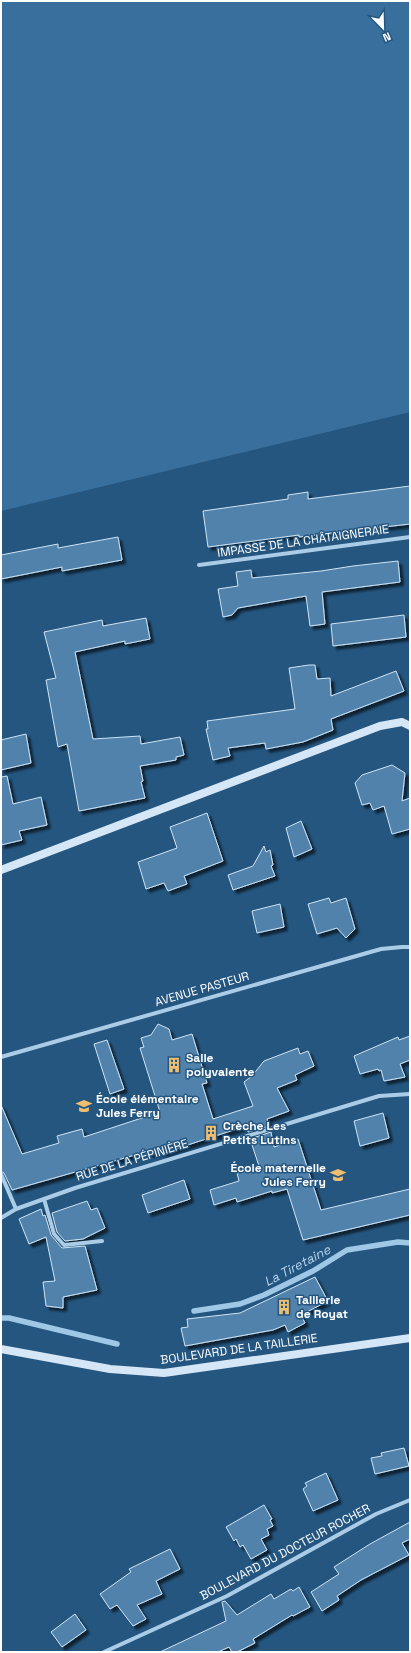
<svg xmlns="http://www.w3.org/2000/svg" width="411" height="1653" font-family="'Space Grotesk',sans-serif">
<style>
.green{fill:#396f9d}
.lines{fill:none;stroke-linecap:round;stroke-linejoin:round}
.stream{stroke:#9fc8e7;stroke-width:5.5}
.building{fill:#5182ab;stroke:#cee4f5;filter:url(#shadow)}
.street{stroke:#abcce6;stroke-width:4}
.secondary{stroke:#d5e6f6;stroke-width:8}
.labels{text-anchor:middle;stroke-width:3;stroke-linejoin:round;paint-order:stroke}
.street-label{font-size:12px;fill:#fff;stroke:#245680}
.poi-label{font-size:12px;font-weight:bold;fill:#fff;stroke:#245680;text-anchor:start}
.water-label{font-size:13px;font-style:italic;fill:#b6d5ee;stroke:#245680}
</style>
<defs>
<filter id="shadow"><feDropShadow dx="3.5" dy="3.5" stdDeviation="1" flood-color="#0009"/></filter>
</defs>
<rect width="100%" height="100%" fill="#245680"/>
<path class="green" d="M1,1H410V412L1,511Z"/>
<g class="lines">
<path class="stream" d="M194,1311L240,1304L264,1295L313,1271L347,1250L398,1242L410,1243
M1,1318H9L117,1344"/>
</g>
<path class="building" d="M410,486V524L299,537V535L208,547L203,511L288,499V495L308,492V499Z
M118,537L122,560L62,571V567L1,579V555L58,544V548Z
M398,561L400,582L322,592L325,624L310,626L306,596L238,608L232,615L223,617L218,589L238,586L236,572L251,570L252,578L321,571L353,566Z
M404,615L406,637L333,646L331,624Z
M146,618L150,639L125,644V641L75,652L93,739L140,736L141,744L180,737L184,755L176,757V760L140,766L143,781L141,782L145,798L79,811L67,744L58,747L46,680L56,678L44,632L102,620L103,626Z
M309,665H315L317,679L330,678L331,696L396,671L404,691L331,719L333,730L303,742L266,749L265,743L228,748L230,756L213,760L206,729H208L207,721L295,709L289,668Z
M26,734L31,763L1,770V740Z
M392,765L405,773L402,801L410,798V829L392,834L384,806L373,810L370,803L362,805L355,783L362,775Z
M7,776L13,804L41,797L47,825L19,831L22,840L1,845V777Z
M207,813L223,861L184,876L187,884L168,891L164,883L146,889L138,862L177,848L170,827Z
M301,821L312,849L294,857L286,828Z
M264,846L266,852L270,850L273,865L271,866L275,876L233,890L228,875L253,866Z
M329,898L331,903L346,898L355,929L346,938L337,928L317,934L308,904Z
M280,904L284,927L257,933L252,911Z
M158,1024L169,1029L172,1040L192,1034L207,1083L202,1084L213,1119L253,1106L244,1082L252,1076L264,1061L298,1048L300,1054L308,1051L314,1066L295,1075L297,1080L277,1088L289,1111L267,1119L269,1126L248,1132L246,1126L163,1153L162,1151L149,1154V1151L12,1190L4,1173L1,1171V1105L22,1154L59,1143L57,1136L82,1129L84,1137L160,1112L140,1048L144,1047L141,1038L151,1035Z
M410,1036V1060L400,1064L405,1077L384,1081L381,1070L379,1071L378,1069L360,1074L354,1056L398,1037L399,1040Z
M107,1040L124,1089L110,1094L94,1044Z
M383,1113L389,1138L360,1146L354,1121Z
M271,1132L274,1147L298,1139L321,1210L410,1189V1215L303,1240L287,1189L272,1193V1191L237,1202L236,1198L214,1205L210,1190L239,1181L237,1173L259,1166L250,1139Z
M184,1180L190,1199L148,1213L142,1195Z
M87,1201L91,1210L97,1208L105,1228L83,1239L65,1241L57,1232L52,1213Z
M41,1209L43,1216L45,1215L51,1235L62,1248L85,1246L97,1290L63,1297V1308L46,1306L43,1282L55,1281L46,1237L29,1244L19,1219Z
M315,1277L328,1301L301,1315L305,1323L288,1332L285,1325L273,1330L185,1346L181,1328L188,1327L187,1319L240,1313Z
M404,1448L409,1466L375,1474L371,1458L382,1456L381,1453Z
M326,1473L338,1500L313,1511L303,1489L307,1486L305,1483Z
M264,1505L272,1519L270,1520L273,1526L267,1529L269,1535L261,1539L267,1550L251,1559L243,1545L240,1547L236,1539L234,1541L226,1527Z
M410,1522V1539L402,1543L409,1555L361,1580L337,1596L339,1600L322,1611L311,1592L339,1574L334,1567L370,1544Z
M170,1549L180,1569L156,1581L162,1594L137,1605L146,1619L133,1626L117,1605L110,1609L100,1594L131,1572L129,1569Z
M299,1587L310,1607L293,1616L292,1615L253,1639L255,1643L237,1652H232L229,1647L218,1652H160L226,1621L222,1602L225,1601L237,1615L271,1594L274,1599L291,1589L293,1591Z
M75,1614L86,1630L62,1647L51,1632Z"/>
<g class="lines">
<path class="street" d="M199,565L410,537
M1,1057L381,949L402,947H410
M1,1174L16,1209
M44,1199L54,1234L64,1245L102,1241
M1,1218L16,1209L75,1188L379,1096L410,1094
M104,1652L227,1596L376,1514L410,1500"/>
<path class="secondary" d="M1,870L380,726L402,722L410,726
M1,1349L110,1369L164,1373L410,1338"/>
</g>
<defs>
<symbol id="building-bare" viewBox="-9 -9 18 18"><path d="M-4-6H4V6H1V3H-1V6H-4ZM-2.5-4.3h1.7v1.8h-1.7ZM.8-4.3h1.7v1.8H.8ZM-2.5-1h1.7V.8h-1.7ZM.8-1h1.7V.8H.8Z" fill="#f0be6f" stroke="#245680" stroke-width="2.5" paint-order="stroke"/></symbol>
<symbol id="school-bare" viewBox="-9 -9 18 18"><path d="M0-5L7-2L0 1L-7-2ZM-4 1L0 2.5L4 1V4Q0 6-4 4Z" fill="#f0be6f" stroke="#245680" stroke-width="2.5" paint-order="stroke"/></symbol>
</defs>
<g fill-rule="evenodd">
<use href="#building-bare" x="163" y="1054" width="22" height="22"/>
<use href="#school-bare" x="73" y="1095" width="22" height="22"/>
<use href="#building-bare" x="200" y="1122" width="22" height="22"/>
<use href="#school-bare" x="327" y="1164" width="22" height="22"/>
<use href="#building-bare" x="273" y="1296" width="22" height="22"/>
</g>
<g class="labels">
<g class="street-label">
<text transform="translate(303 541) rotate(-8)" y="4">IMPASSE DE LA CHÂTAIGNERAIE</text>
<text transform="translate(202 989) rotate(-16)" y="4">AVENUE PASTEUR</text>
<text transform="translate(132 1160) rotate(-17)" y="4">RUE DE LA PÉPINIÈRE</text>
<text transform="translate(239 1349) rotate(-8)" y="4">BOULEVARD DE LA TAILLERIE</text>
<text transform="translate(285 1552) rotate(-28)" y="4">BOULEVARD DU DOCTEUR ROCHER</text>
</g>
<g class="poi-label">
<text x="186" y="1062">Salle<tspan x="186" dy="14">polyvalente</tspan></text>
<text x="96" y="1103">École élémentaire<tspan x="96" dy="14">Jules Ferry</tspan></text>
<text x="223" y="1130">Crèche Les<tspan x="223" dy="14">Petits Lutins</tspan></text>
<text x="326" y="1172" text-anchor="end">École maternelle<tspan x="326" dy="14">Jules Ferry</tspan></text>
<text x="296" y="1304">Taillerie<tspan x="296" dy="14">de Royat</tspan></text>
</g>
<g class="water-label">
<text transform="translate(297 1265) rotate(-28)" y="5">La Tiretaine</text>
</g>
</g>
<rect width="411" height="1653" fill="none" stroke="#ffffff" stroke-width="4"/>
<g transform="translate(383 28) rotate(157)" stroke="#245680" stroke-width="3" paint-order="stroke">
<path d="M0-3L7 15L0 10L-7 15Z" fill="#ffffff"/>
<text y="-6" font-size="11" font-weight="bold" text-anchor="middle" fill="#ffffff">N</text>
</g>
</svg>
